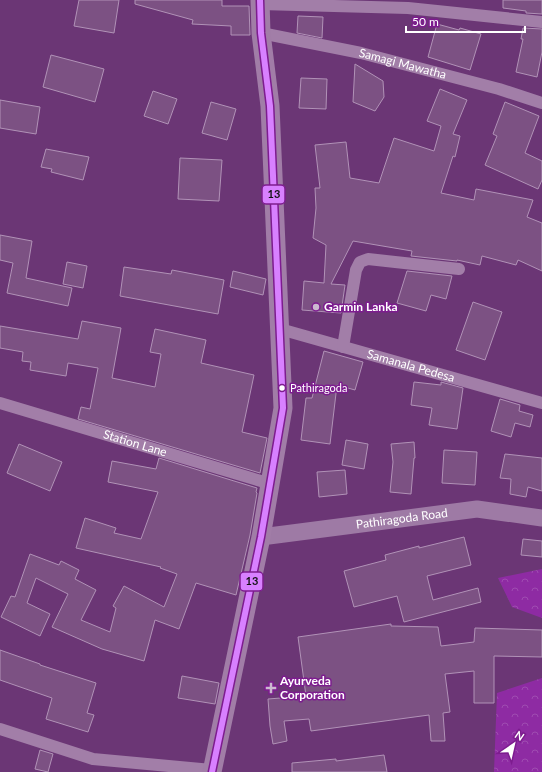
<svg xmlns="http://www.w3.org/2000/svg" width="542" height="772" font-family="Lato,sans-serif">
<style>
.forest{fill:url(#forest-crowns)}
.building{fill:#7c5183;stroke:#b192b7}
.lines{fill:none;stroke-linecap:round;stroke-linejoin:round}
.street{stroke:#a27ea8;stroke-width:12}
.secondary{stroke:#9e7aa5;stroke-width:17}
.primary{stroke:#a17da7;stroke-width:19}
.bus-1-casing{stroke:#7d1c8f;stroke-width:9}
.bus-1{stroke:#d880ff;stroke-width:6}
.poi-dot{fill:#cbb9cf;stroke:#7d1c8f;stroke-width:1.5}
.bus-dot{fill:#fff;stroke:#7d1c8f;stroke-width:1.5}
.labels{text-anchor:middle;stroke-width:3;stroke-linejoin:round;paint-order:stroke}
.bus-label{font-size:11px;fill:#fff;stroke:#7d1c8f;text-anchor:start}
.street-label{font-size:12px;fill:#fff;stroke:#7d1c8f}
.poi-label{font-size:12px;font-weight:bold;fill:#fff;stroke:#7d1c8f;text-anchor:start}
.line-badge{stroke:#7d1c8f;stroke-width:1.5}
.pale-badge-label{font-size:11px;text-anchor:middle;font-weight:bold;fill:#111}
</style>
<defs>
<pattern id="forest-crowns" width="20" height="18" patternUnits="userSpaceOnUse"><rect width="20" height="18" fill="#8e2ba3"/><path d="M2 6a3 3 0 1 1 6 0M12 15a3 3 0 1 1 6 0" fill="none" stroke="#9f4bb1"/></pattern>
</defs>
<rect width="100%" height="100%" fill="#6b3675"/>
<path class="forest" d="M542,569V618L512,607L498,578Z
M542,678V772H494L497,693Z"/>
<path class="building" d="M79,0H119L114,33L74,26Z
M135,0H222V6H249L250,35H231V26L192,24L193,20L135,4Z
M503,0H542V14L526,13V11L503,8Z
M298,16L323,17L322,38L297,33Z
M437,24L459,30L460,28L481,34L470,70L428,57Z
M523,28L542,29V52L537,77L516,72L523,39H521Z
M51,55L104,69L95,102L43,87Z
M355,64L383,81L384,97L375,111L353,102Z
M301,78L327,79L326,109L299,108Z
M440,89L467,100L453,134L460,136L455,157L453,156L441,193L474,200L476,189L533,200L527,217L542,223V271L518,260L516,265L482,256L480,265L457,260V261L411,256L412,251L353,241L331,284L345,285L341,313L302,310L304,281L324,283L326,245L313,238L316,208L315,188H320L315,145L346,142L350,178L379,183L394,138L434,151L441,126L427,121Z
M153,91L177,99L168,124L144,116Z
M0,100L40,107L36,134L0,128Z
M211,102L236,109L227,140L202,133Z
M505,102L539,116L525,153L542,161V180L538,189L485,165L497,136L493,134Z
M46,149L89,157L83,180L51,172L52,169L41,167Z
M180,158L222,160L219,201L178,199Z
M0,235L32,241L26,278L72,288L68,306L7,293L13,263L0,260Z
M67,262L87,266L83,288L63,284Z
M124,267L171,274L172,270L224,280L218,314L120,296Z
M233,271L266,279L263,295L230,287Z
M407,271L452,276L446,299L431,295L426,311L397,303Z
M473,302L502,312L485,360L456,350Z
M82,321L121,328L112,378L155,387L161,354L150,352L155,329L206,340L201,363L254,375L242,432L267,438L260,473L78,419L81,407L90,409L98,368L68,363L66,376L30,370L31,362L22,361L23,352L0,348V326L78,339Z
M324,351L363,362L355,390L337,385L330,444L301,440L306,398H312Z
M414,382L441,385V382L463,388L457,429L429,425L432,408L411,405Z
M500,399L520,405L519,411L533,415L530,427L515,423L511,437L491,431Z
M346,440L368,444L364,469L342,465Z
M414,442L415,458H414L411,494L390,492L393,462L391,444Z
M19,444L62,462L50,491L7,473Z
M444,450L477,452L475,485L442,483Z
M505,454L542,458V491L528,487L526,497L510,494L511,479L500,478Z
M159,458L257,488L256,492L257,493L250,535L236,595L196,583L179,629L155,620L144,661L102,649L52,627L68,594L36,578L27,603L50,614L40,636L1,617L11,596L15,597L30,554L59,565L61,561L79,570L75,579L96,590L81,620L110,632L116,608L113,606L124,586L164,607L177,574L160,568L161,567L76,548L85,518L116,528L114,533L141,539L158,492L108,482L112,461L156,469Z
M345,470L347,494L319,497L317,472Z
M464,537L471,565L427,576L433,600L478,588L481,602L404,622L397,596L354,607L344,571L386,560L385,555L419,546V548Z
M523,539L542,541V557L521,555Z
M391,624V626L438,627L441,646L474,642L475,628L542,630V657L494,656V703H474V671L445,674L450,712L443,713L445,741H431L429,715L311,731L309,719L284,721L287,741L273,744L270,726L268,699L306,696L298,637Z
M0,650L40,664V665L96,683L87,713L94,715L88,732L46,719L52,698L0,680Z
M182,676L219,683L215,704L178,698Z
M40,750L53,754L48,772L35,769Z
M384,755L387,772H292V763L336,759V761Z"/>
<g class="lines">
<g class="street">
<path d="M260,4L408,8L542,22"/>
<path id="s1" d="M261,33L361,53L499,89L542,103"/>
<path id="s2" d="M280,329L542,403"/>
<path d="M343,347L356,270L360,262L368,259L459,269"/>
<path id="s3" d="M0,403L271,484"/>
<path d="M0,729L93,759L212,770"/>
</g>
<path class="secondary" id="s4" d="M261,537L477,509L542,518"/>
<path class="primary" d="M212,772L261,537L283,408L270,106L261,33L260,0"/>
<defs>
<path id="bus-1" d="M212,772L261,537L283,408L270,106L261,33L260,0"/>
</defs>
<use href="#bus-1" class="bus-1-casing"/>
<use href="#bus-1" class="bus-1"/>
</g>
<g class="poi-dot">
<circle cx="316" cy="307" r="4"/>
<path d="M269 682h4v4h4v4h-4v4h-4v-4h-4v-4h4z"/>
</g>
<circle class="bus-dot" cx="282" cy="388" r="3.5"/>
<g class="labels">
<g class="bus-label">
<text x="290" y="392">Pathiragoda</text>
</g>
<g class="street-label">
<text dy="4" stroke="none"><textPath href="#s1" startOffset="145">Samagi Mawatha</textPath></text>
<text dy="4" stroke="none"><textPath href="#s2" startOffset="136">Samanala Pedesa</textPath></text>
<text dy="4" stroke="none"><textPath href="#s3" startOffset="141">Station Lane</textPath></text>
<text dy="4" stroke="none"><textPath href="#s4" startOffset="142">Pathiragoda Road</textPath></text>
</g>
<g class="poi-label">
<text x="324" y="311">Garmin Lanka</text>
<text x="280" y="685">Ayurveda<tspan x="280" dy="14">Corporation</tspan></text>
</g>
</g>
<g class="line-badge">
<rect x="262" y="185" width="23" height="19" rx="4" fill="#d880ff"/>
<rect x="240" y="572" width="23" height="19" rx="4" fill="#d880ff"/>
</g>
<g class="pale-badge-label">
<text x="274" y="198">13</text>
<text x="252" y="585">13</text>
</g>
<g transform="translate(514 744) rotate(34)" stroke="#7d1c8f" stroke-width="3" paint-order="stroke">
<path d="M0-3L7 15L0 10L-7 15Z" fill="#ffffff"/>
<text y="-6" font-size="11" font-weight="bold" text-anchor="middle" fill="#ffffff">N</text>
</g>
<path d="M406 26v6h119v-6" fill="none" stroke="#ffffff" stroke-width="2"/>
<text x="412" y="26" font-size="12" fill="#ffffff" stroke="#7d1c8f" stroke-width="3" paint-order="stroke">50 m</text>
</svg>
